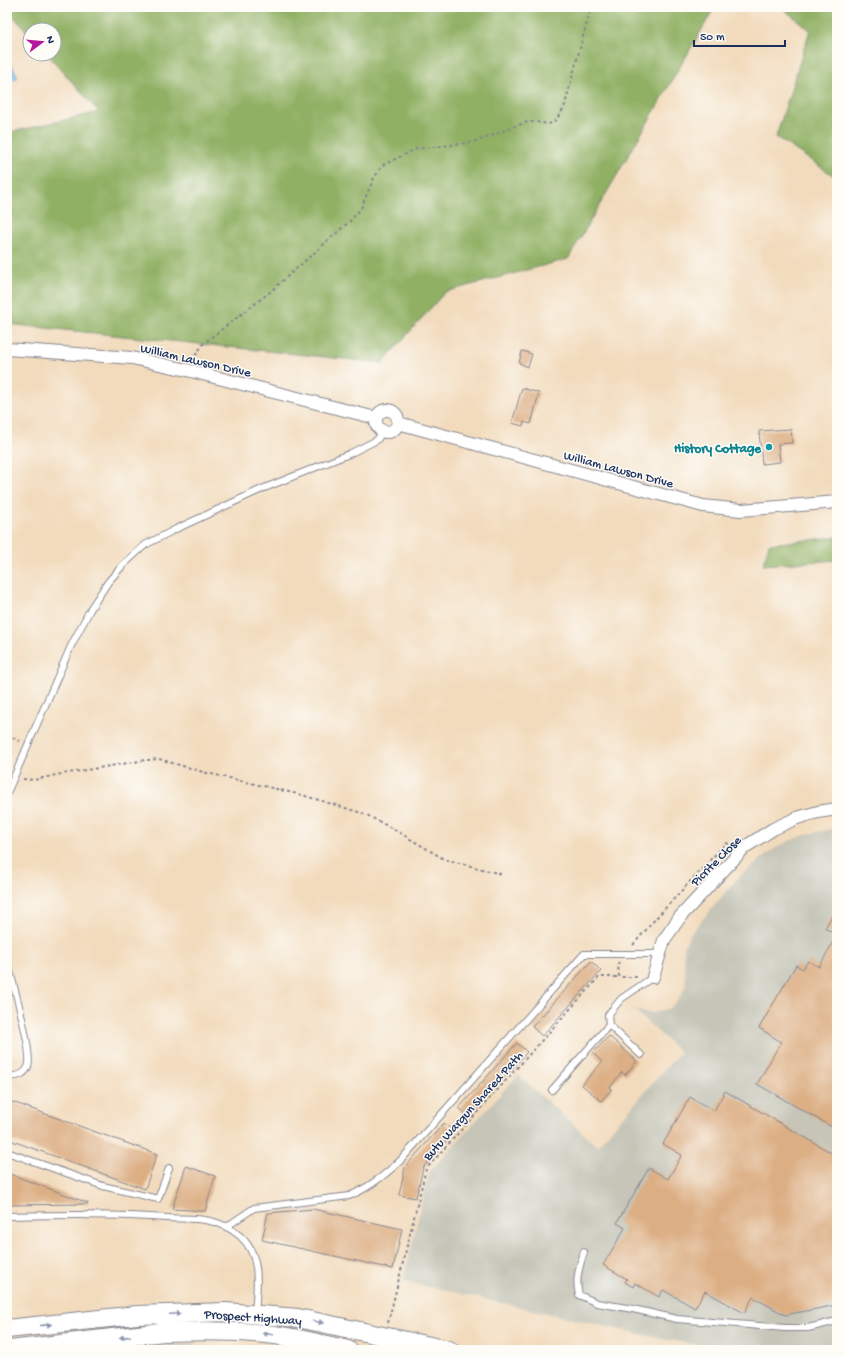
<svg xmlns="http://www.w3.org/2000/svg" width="844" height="1357" font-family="'Gochi Hand',sans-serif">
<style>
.industrial{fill:#c6c5b8}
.forest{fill:#90b064;stroke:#567061}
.water{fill:#79bef0;stroke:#4a76a7}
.building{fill:#dcae83}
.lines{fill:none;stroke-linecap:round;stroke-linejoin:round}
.lane-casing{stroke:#86858e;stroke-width:8}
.street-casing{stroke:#86858e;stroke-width:14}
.secondary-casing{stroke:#86858e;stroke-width:20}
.path{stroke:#86858e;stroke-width:2;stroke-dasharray:3 3;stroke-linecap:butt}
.lane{stroke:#fff;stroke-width:6}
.street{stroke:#fff;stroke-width:12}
.secondary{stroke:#fff;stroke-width:18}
.oneway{fill:#8d97ae}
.culture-dot{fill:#0f9aa8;stroke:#fdfcf7;stroke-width:1.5}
.labels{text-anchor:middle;stroke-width:3;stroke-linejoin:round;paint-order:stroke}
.street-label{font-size:13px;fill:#1b2f5e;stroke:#fdfcf7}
.culture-label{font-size:13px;font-weight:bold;fill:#0d838f;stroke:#fdfcf7;text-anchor:end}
</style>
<rect width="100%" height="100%" fill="#fdfcf7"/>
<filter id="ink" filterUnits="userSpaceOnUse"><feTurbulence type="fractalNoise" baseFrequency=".025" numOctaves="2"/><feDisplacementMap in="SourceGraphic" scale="8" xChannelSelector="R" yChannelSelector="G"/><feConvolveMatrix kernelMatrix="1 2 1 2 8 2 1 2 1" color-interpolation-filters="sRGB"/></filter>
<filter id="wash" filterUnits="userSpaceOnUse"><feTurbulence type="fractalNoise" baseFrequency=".012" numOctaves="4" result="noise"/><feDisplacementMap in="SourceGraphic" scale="16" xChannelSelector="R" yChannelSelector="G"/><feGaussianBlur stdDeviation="0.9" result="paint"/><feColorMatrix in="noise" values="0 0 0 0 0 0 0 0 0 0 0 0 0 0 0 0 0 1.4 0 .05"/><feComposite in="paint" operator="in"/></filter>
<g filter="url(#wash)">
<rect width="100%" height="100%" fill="#f2dbbd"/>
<path class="industrial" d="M837,828V1347L823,1350H738L707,1346L662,1339L403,1281L429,1172L518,1075L597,1146L680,1052L633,1009L643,1012L654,1013L670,1008L676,1002L682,994L686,984L684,959V946L690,934L739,877L774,849L789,841L807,834Z
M194,1344L196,1350H104L157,1346Z"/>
<path class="forest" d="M7,7H715L568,259L445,292L382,363L7,324V133L99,112L47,54H54V30H30V35L7,9Z
M781,7H837V178L776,137L810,30Z
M837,537V560L763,565L769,544Z"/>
<path class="water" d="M7,56L18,77L7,83Z"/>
<g id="blocks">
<path class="building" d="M522,351L532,354L528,367L519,363Z
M522,388L539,393L531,424L524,422L523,426L512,423Z
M791,429L792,443L778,444L780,462L762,464L759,431Z
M837,907V935L825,928Z
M837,935V1130L757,1084L781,1042L759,1028L796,965L803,969L808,961L819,967Z
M591,961L601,971L542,1036L532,1027Z
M609,1036L637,1061L625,1075L622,1072L610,1087L612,1089L601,1101L582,1085L602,1062L593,1053Z
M517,1043L527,1052L469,1117L459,1108Z
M725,1091L837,1156V1305L785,1315L753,1297L744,1313L705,1291L695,1308L663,1290L659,1297L635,1283L633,1287L625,1282L627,1279L603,1265L625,1228L617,1223L649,1168L668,1179L682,1155L663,1144L690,1097L714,1111Z
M7,1100L157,1154L145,1189L7,1139Z
M444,1123L454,1132L423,1168L416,1198L399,1195L405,1167Z
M186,1166L215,1176L205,1211L172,1209Z
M7,1173L88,1203V1204L7,1205Z
M313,1209L402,1229L393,1269L262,1240L268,1213Z"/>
</g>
</g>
<g filter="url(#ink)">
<use href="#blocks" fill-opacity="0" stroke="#86858e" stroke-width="1"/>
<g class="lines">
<defs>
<path id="lane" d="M7,793L71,646L91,608L108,582L123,565L145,545L176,529L262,489L349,454L377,440L383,431
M7,961C12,979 34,1055 28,1067C24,1076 15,1077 7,1076
M609,1025L641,1055
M552,1090L609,1025L608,1015L621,999L653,977
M7,1152L103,1186L158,1199L169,1168
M7,1216C61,1215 114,1214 168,1218C181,1219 197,1218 210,1221C220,1223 232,1229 240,1236C262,1255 257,1287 255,1313
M226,1227L254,1208L349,1196C369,1188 384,1176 400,1161L584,954H660
M584,1252C579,1268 575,1279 579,1295L597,1303L633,1309L677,1319L785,1328H808L837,1321"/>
<path id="street" d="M7,349L132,358L187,370L376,418
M376 421a11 11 0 1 1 22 0a11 11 0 1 1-22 0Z
M398,423L703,506L741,510L837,502
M653,977L664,940L680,917L745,847L773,829L797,818L818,812L837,809"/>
<path id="secondary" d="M7,1329L137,1315L226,1312L298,1318L449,1350
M10,1350L163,1332C193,1331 224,1330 254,1333C286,1335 317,1343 348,1350"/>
</defs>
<use href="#lane" class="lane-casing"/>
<use href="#street" class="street-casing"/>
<use href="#secondary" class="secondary-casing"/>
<path class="path" d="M192,360L204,343L270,292L350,221L361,208L374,178L383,165L416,149L468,143L486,138L515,126L528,122H536L549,124L556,120L564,108L591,7
M7,735L20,741
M23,779L34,780L56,775L146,760L159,759L203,772L302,795L365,814L395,830L444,859L501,874
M633,945L657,917L726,843L732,845
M619,962L618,964L619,977H637
M388,1323L426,1169L599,977H619"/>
<use href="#lane" class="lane"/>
<use href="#street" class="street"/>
<use href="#secondary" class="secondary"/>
</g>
<defs><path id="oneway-solid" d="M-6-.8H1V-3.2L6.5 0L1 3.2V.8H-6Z"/></defs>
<g class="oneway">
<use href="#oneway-solid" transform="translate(175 1314) rotate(-2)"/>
<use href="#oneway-solid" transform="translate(318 1322) rotate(12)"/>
<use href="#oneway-solid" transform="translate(46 1325) rotate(-6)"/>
<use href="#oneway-solid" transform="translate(268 1334) rotate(-173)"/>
<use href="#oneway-solid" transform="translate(125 1337) rotate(174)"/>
</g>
</g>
<circle class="culture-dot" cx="769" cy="447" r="4"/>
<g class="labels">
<g class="street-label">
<text transform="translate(196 359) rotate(13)" y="5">William Lawson Drive</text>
<text transform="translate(619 468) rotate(15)" y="5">William Lawson Drive</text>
<text transform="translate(715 860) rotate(-45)" y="5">Picrite Close</text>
<text transform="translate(472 1105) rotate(-48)" y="5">Butu Wargun Shared Path</text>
<text transform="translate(253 1316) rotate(4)" y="5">Prospect Highway</text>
</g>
<g class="culture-label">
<text x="761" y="452">History Cottage</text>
</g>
</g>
<rect width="844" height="1357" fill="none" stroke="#fdfcf7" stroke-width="24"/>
<g transform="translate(42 42) rotate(74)"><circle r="19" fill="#fdfcf7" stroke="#a3aaba"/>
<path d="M0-3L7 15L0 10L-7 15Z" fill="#b5179e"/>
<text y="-6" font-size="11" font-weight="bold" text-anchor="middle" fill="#1b2f5e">N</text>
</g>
<path d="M694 40v6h91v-6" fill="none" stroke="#1b2f5e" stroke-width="2"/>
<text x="700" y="40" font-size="12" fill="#1b2f5e" stroke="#fdfcf7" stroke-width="3" paint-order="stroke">50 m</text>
</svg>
